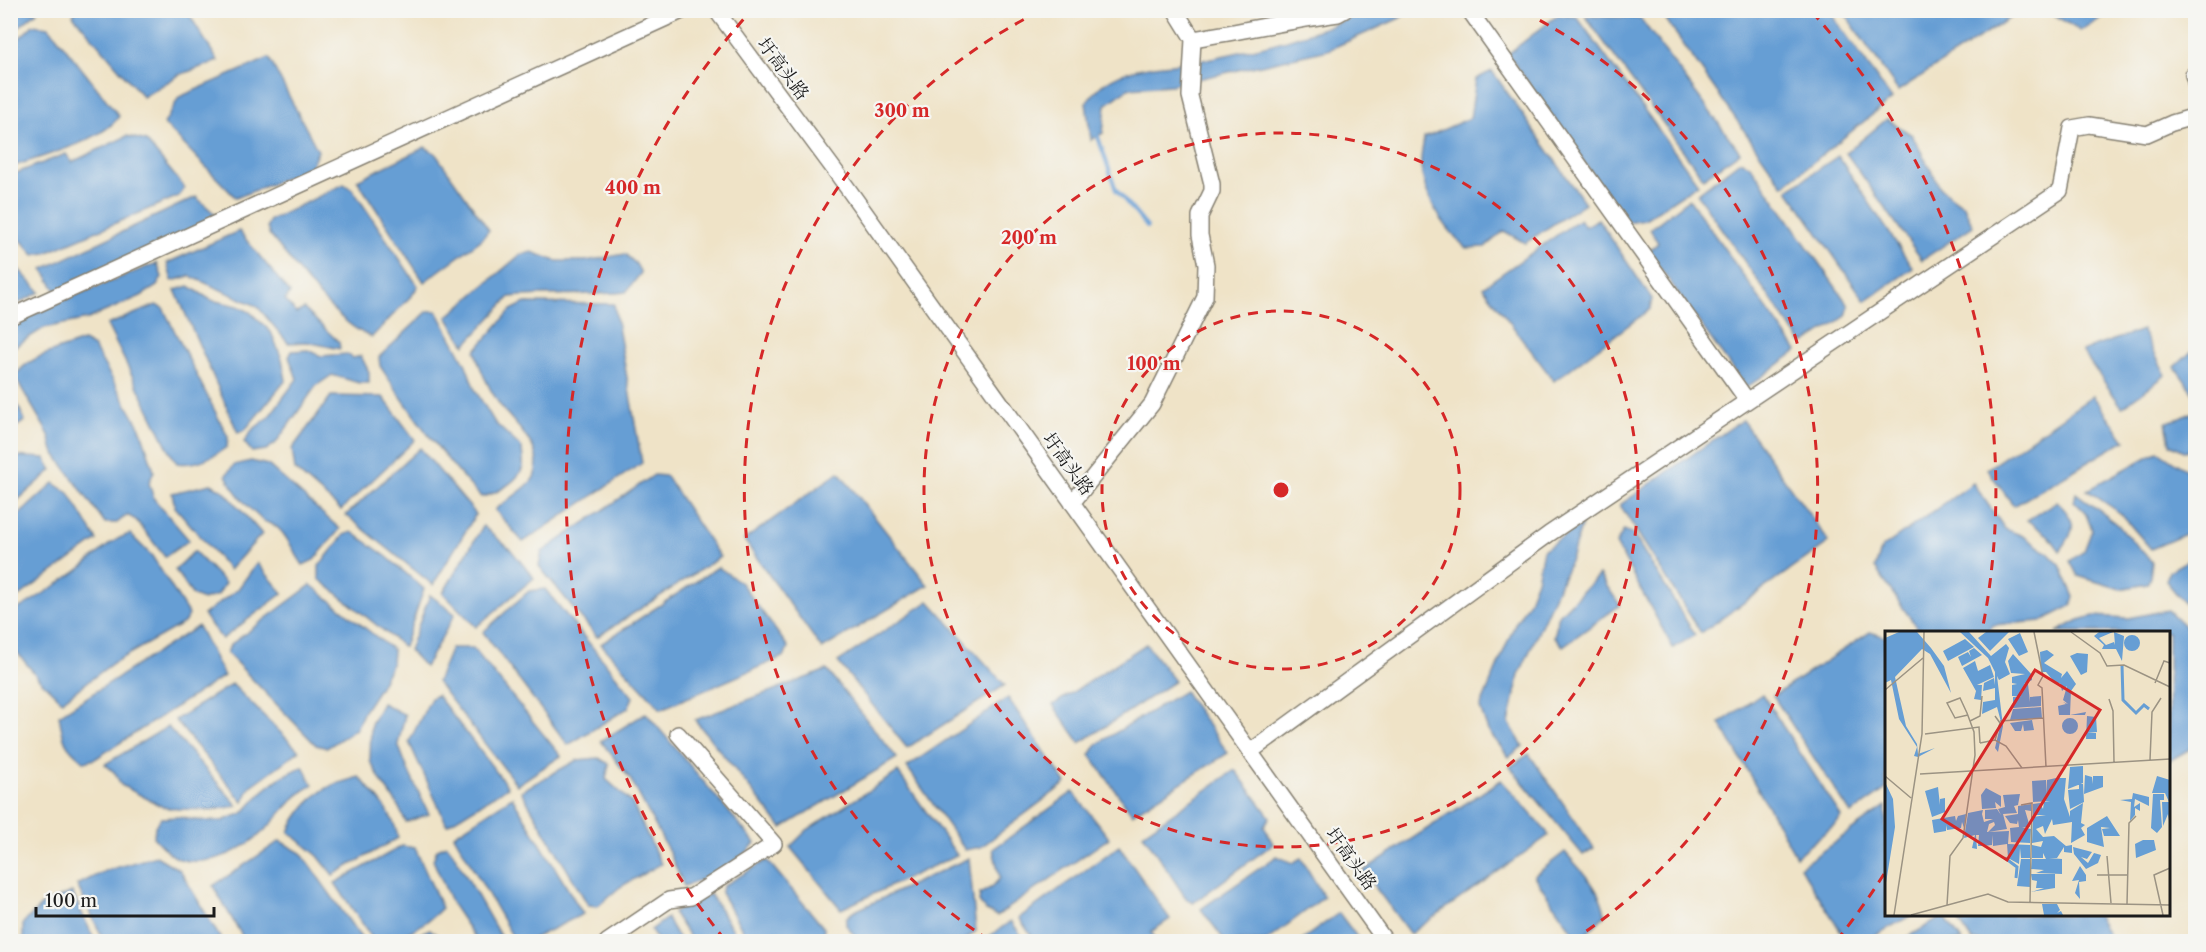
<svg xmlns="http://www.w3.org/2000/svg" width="2206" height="952" font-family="'Libre Caslon Text','Noto Serif SC',serif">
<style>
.water{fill:#669ed4;stroke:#415d78;stroke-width:1.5}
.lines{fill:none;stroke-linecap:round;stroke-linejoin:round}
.stream{stroke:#669ed4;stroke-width:4}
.minor-casing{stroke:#868072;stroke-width:18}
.minor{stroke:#fff;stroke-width:15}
.ring{fill:none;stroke:#d62828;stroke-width:3;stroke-dasharray:10 8}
.labels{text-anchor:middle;stroke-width:4.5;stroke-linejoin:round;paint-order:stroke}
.street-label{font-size:18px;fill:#1c1c1c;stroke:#f6f6f2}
.inset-river{fill:none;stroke:#669ed4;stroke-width:3}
.inset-road{fill:none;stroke:#9b9383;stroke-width:1.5}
.view{fill:#d62828;fill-opacity:0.15;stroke:#d62828;stroke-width:3}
.inset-edge{fill:none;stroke:#1c1c1c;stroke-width:3}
.centre{fill:#d62828;stroke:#f6f6f2;stroke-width:3}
.ring-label{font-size:18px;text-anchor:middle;font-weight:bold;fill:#d62828;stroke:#f6f6f2;stroke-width:4.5;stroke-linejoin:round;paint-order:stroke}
</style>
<rect width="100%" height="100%" fill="#f6f6f2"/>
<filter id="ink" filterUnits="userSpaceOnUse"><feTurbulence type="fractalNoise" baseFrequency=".0167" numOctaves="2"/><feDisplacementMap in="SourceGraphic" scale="12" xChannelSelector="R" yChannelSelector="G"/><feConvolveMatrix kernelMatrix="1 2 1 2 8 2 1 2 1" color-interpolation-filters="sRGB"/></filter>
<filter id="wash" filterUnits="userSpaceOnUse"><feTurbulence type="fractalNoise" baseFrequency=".008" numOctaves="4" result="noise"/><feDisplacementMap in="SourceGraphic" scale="24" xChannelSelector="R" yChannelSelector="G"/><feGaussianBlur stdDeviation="1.35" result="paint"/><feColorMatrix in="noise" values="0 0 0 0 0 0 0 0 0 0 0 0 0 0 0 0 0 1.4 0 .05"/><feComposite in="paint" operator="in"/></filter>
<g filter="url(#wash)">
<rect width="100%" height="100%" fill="#efe3c7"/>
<path class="water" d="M11,10L35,11L37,12L11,34Z
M76,10L187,11L218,61L179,75L143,97L73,15Z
M1666,10L1829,11L1892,99L1783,186L1662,14Z
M2009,10L2013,16L1898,91L1843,11Z
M1365,11H1409L1400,18L1328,50L1171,85L1129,88L1106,105L1103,133L1091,140L1086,103C1092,96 1098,87 1105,83C1133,63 1170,66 1202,60C1257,49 1315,35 1365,11Z
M2047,11H2114L2080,31Z
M1558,15L1577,17L1698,184L1645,219L1626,222L1508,54Z
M1585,16L1640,18L1740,152L1703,178Z
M33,25L49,27L119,116C104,141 39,157 11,167V46Z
M269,58L318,151L310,168L236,198L164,124L179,97Z
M1492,71L1585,203L1525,243L1504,231L1485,247L1466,248C1443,226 1424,198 1421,166C1420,157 1423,147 1424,138L1470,118L1476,79Z
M1887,119L1912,135L1941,189L1964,206L1973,226L1922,260L1846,153Z
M127,136L146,141L185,188L179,196L46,253L34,255L11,229V175L66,154L72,162Z
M425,147L435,153L489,230L481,240L424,282L357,180Z
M1838,156L1913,268L1865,301L1788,190Z
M1740,161L1750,165L1849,306L1846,316L1807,342H1801L1697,194Z
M344,184L353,190L418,286L413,294L372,337C336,325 294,264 269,234L267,226L270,220Z
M196,197L215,214L212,221L56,291L43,269Z
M1689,199L1797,351L1746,388L1648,251L1658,243L1650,229Z
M1580,219L1585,227L1598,219L1652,299L1650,309L1554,381L1483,287Z
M239,231L290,293L285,300L296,313L304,309L339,342L340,349L307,342L288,343L257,306L190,276L172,281L167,263Z
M532,252L556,261H586L625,254L636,264L641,273L626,292C587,296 549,293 510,297L465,345L447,317L520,255Z
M11,261L40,292L11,307Z
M157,263L162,277L157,286L141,296L88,319L44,328L11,349V324L71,297Z
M189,286L211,300L238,306L250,312L271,332L282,359L286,380L245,430L238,433L175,290Z
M525,303L614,304L642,463L523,542L495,510C504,502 530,487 534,477C547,447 512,424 498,402C487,385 480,370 475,351L511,310Z
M156,305L163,308L228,437L227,447C213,457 195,466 177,463L171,454L107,325Z
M428,311H437L466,365L475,390L495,423L522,448C522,453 524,462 523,467C518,482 496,494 481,497C442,457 411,412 380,366L379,357Z
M2142,330L2166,375L2122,407L2082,351Z
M83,341L94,347L140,428L154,471L149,483L154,499L189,540L165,557L136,520L127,515L117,523H105L53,451L49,435L15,377C25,357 62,349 83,341Z
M2195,348V395L2175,367Z
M308,350L321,356L347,354L353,358L361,356L369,372V383H359L332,375L316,386L276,443L266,450L252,452L244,442L252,430L268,418L297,379L289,357L292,351Z
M11,390L25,421L11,430H10Z
M331,396L383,397L415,440L341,510L295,470L292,449Z
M2093,396L2125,440L2014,506L1987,469Z
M2195,411V449L2184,451L2170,444L2166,422L2181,418Z
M1742,420L1829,542L1701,633L1620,505Z
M420,448L476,514L433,585L346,515Z
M2158,451L2186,470L2195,484V530L2151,549L2120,513L2087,490Z
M11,456L45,458L52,470L11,506Z
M251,461L268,465L340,529L314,560L303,565C295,554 288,538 280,530C274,523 267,524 261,519C248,508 233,491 226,475L234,465Z
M839,472L928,585L822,649L744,540Z
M654,475L666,476L720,557L597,637L539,566L542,552Z
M54,483L69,493L97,540L11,602V522Z
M1973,483L2005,529L2023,536L2048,553L2060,565L2074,597L2071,606L2042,621L1993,625L1988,632H1920L1875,568L1882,548Z
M211,484L224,491L262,534L229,570L175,507L172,493Z
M2076,493L2116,523L2152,562L2150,577L2147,584L2120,589L2078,576L2070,561L2084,551L2092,530L2085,512L2074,501Z
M2057,502C2077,520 2077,530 2060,551L2049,536L2027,520Z
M1582,524L1571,559L1519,675L1509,723L1523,746L1509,757L1488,731L1480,708L1515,624L1528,603L1537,580L1543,550Z
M483,526L511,550L534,578L476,627L443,593Z
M1624,530L1633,534L1695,635L1673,648L1616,544Z
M352,532L386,556L424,589L404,647L319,579V566L344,535Z
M130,534L152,556L189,615L184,623L113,663L62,701L39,679L11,645V613C34,600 56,586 77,571C94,559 110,539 130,534Z
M194,551L225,583L218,595L203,600L193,596L175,570Z
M2195,556V616L2166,581L2169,571Z
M257,563L283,593L222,639L203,615L238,589Z
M718,567L741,583L788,647L785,656L661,709L601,644Z
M1599,575L1620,605L1563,646L1554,637L1559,615Z
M311,585L393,650L392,663L379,688L364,711L356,729L327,748L316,745L227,653L230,645Z
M545,589L633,697L628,708L568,745L483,632L529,591Z
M430,595L455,614L425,667L409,650Z
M929,601L1005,685L907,748L838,662Z
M2168,610L2196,637L2195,746L2169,761L2168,632H2057L2079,620L2094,616L2128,618Z
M198,626L224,676L95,759L85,762C64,747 63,740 59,715Z
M1870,632L1886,637V789L1851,814L1773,696Z
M1146,644L1175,681L1080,743L1053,705Z
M451,648H473L561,756L517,785L437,682Z
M827,670L897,758L782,828L695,720Z
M232,684L299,751L250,787L243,802L175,720Z
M1184,691L1228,753L1132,814L1090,755L1097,744Z
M1762,694L1841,816L1838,822L1796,856L1720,723Z
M437,695L508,787L447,825L409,742L431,698Z
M1008,698L1066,783L981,847L965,850L907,767Z
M382,703L405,715L398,744L408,770L429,814L406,822L396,802L383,784L370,761L371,724Z
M646,713L755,843C741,862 706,879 684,886L669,852L631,780L601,741Z
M167,727H168L238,806L211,810L178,809L163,807L121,785L115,773L105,764Z
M1529,754L1594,848L1583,855L1510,767Z
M599,758L609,764L606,779L632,803L661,864L620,887L598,906L588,905L521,791L577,760Z
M303,766L313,785C293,795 282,814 266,829C246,849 213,866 183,860C172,858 161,846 154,838L155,826L161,818L179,817L203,821H222L243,813L263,791L278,779Z
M1235,770L1270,817L1264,826L1273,844L1193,903L1186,898L1143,834Z
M898,772L957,855L841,909L790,847L807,830Z
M359,777C375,794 395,815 398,838L333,875L318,856L289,832C296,814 314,793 331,786C340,782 350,780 359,777Z
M1501,780L1547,832L1548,836L1410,934L1363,871Z
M1073,792L1109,838L997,916L986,911L979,902L980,894L992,887L1000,878L993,849Z
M512,797L583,914L528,941H515L454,835Z
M1886,806V914L1912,915L1865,941H1847L1800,867Z
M280,841L301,853L362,939L361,941H245L213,886Z
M447,845L453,853L503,941H477L452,904L433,860L437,849Z
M402,846L415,848L442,908C426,925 397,942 374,941L335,883Z
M1119,846L1170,919L1151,932L1157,941H1035L1019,918Z
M1565,852C1581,871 1602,889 1605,915L1579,941L1534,876Z
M156,856L180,870L222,941H104L77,885L105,871Z
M1277,856L1292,863L1301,858L1324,897L1266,941H1225L1201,909Z
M969,858L976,931L964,941H859L846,925V918L853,912Z
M767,860L824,928V942L749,941L721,893L723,886Z
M72,892L95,941H23V923L42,905Z
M710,894L740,941H692L673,912Z
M1339,913L1360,941H1300Z
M1955,915H2097L2112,941H1972Z
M1944,916L1962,941H1901Z
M667,918V919L680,941H658L651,930Z
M1011,921L1025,941H983Z
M430,929L443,941H405Z"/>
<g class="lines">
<path class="stream" d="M1097,134L1116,190L1147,227"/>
</g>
</g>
<g filter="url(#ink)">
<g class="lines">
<defs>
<path id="minor" d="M716,10L836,172L1386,942
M1469,10L1747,400
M1193,39C1242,31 1289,21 1338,14L1345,10
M2196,73L2193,75L2196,85
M10,317L684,10
M1072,503L1152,404L1205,297L1206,265L1200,235V216L1212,191V184L1190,96L1193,39L1175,10
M1250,752L1549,534L2060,191L2072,128L2089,125L2147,134L2172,123L2196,116
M607,942L669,900L691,897L774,844L678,734"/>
</defs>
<use href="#minor" class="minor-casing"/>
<use href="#minor" class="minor"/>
</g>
</g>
<g class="ring">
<circle cx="1281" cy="490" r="179"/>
<circle cx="1281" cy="490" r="357"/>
<path d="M989 940A536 536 0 0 1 1038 12M1524 12A536 536 0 0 1 1573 940"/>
<path d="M1884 874A715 715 0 0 1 1837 940M725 940A715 715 0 0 1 750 12M1812 12A715 715 0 0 1 1983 626"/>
</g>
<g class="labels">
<g class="street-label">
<text transform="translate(783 69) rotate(53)" y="6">圩高头路</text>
<text transform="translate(1068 464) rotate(54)" y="6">圩高头路</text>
<text transform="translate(1351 859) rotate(54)" y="6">圩高头路</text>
</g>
</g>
<g transform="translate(1885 631)">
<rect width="285" height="285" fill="#efe3c7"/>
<path d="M14,1H32L46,17L59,35L66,62L45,23L37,18L10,46L21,95L32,113L33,123L50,117L33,126L29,125L32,116L14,88L6,49L0,52V7ZM75,1H84L106,25L121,13L124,17L120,31L125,43L114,49L112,45L118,95L113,121L110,117L116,91L112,76L97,83L98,71L110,69V57L98,60L99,52L109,47L110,54V41L103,27ZM101,1H124L105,20L93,7ZM214,1H228L214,7L221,14L229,11L230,14L229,1L239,5L237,30L231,18H217L219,14L209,5ZM135,2L143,21L134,25L123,8ZM239 12a8 8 0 1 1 16 0a8 8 0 1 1-16 0ZM80,8L89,16L63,30L58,20ZM89,17L97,24L77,35L73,26L83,21L86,26L84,20ZM162,19L169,24L159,32L177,43L176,47L182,40L191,53L186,60L185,84L201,81L200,84H174L173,75L181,73L178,71L183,73L178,69L182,55L177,60L175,52L171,53L161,41H156L155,21ZM192,22L203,23L202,41L196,44L185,25ZM128,23L147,44V49L139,53H143L145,71V66L156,65V75L128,77V66L137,65H127V54L132,53L127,52V46L140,43L126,42L123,30ZM90,30L93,40L105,34L109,46L92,54H97L96,69L89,68L91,60L78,37ZM156,76L157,87L125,89L128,78ZM202,85L211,86L212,101L202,102H211V108H201ZM177 95a8 8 0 1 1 16 0a8 8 0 1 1-16 0ZM147,89L149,99L139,100L138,93L136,100H130L125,92ZM198,135V152L183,158L185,136ZM200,144L207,146L208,153V145H218V156L199,163ZM272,145L285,149V195L283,183L278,195L277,171H284L280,162H267ZM171,147H181L179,168L185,186V180L198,172L196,192L200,194L196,197L200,204L186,212L187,191L168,194L167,188L160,203L158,195L151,198L158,206L169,205L181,215L187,214V222L179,221V216L172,227H164L177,228V243L151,242L159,239L146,238L147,228H161L158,222V227H147V214L156,216L158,210L147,212L148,186L161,184H148V173L155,172L158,178L159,171L165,170L148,171L147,150L161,149L162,163V149ZM0,151L8,168L10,196L0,258ZM194,153H198L199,171L185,178L183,159L194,158ZM53,156L55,174V168L60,167V181L47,186L40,160ZM101,157L116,165V176L110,171L111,177L97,178L96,164ZM248,162L264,166V175L250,168L249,176L255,172V180L250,177V184L245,190L246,171L235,169L247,168ZM135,163L133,174L129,175L132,182L118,183L122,198L103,201L110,194L109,191L104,193L102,201L124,200L123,213L145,214V227H136L135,217L134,233L123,227L122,213L108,215V204L107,214L98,215H93L94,204H91L92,218L87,217L90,204L79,207L83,182L98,179L97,183L99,191L108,188H100V179L112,178L116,184L113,178L120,176L118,164ZM268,163H279V169H275L277,196L272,202L266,197ZM146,173V180L140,179L145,196H137L146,198L145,212L126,211L125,197L134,196L133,189L132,193L125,192L120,185L133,183V175ZM81,183L79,197L77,191L76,197L62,199L61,194V200L49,202L47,189L70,185L71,190L73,185ZM222,185L235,205H219L217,198L225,197L216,196L219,216L202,211V197ZM258,209H269L271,219L251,227L250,213ZM188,216L207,221L202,228L196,226L203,232L209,222L216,224L213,232L201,238L189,223ZM136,228H145V256L132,255ZM195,235L201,244V250L194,251L195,268L190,262L194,249L187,250ZM146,243H170V257L146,261L159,257H151L152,250L147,249ZM157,273H172L175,279L172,282L176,280L178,284H159Z" fill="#669ed4"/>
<path class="inset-river" d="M237,34L238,69L251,82L259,74L264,78M120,227L132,236L131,247"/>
<path class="inset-road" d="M149,1L158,45L153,54L157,57L161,136M186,1L215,22L222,35L239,34L285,56M270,52L279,30L285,32M0,59L38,27M224,68L228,80L229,131M110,85L115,92L110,109M85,90L95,85L97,65M115,90L158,87M40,103L94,96L95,112M95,112L110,109L121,115L137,137M265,129L267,81L276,67M35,143L285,128M0,145L26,167M136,174L147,172L145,271M222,225L226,272M212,244H243M242,273L244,192L251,185M62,274L65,225L78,207L90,124L89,101L82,82L75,67L62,72L70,87L83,84M9,284L37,103L39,1M26,284L103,263L123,271L285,274M278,284L269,244L285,237"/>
<path class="view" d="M150,39L215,79L122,229L57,188Z"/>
<rect width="285" height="285" class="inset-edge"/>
</g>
<circle cx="1281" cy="490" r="9" class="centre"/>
<g class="ring-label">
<text x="902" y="117">300 m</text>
<text x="633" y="194">400 m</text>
<text x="1029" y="244">200 m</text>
<text x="1154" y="370">100 m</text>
</g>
<rect width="2206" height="952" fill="none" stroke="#f6f6f2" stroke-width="36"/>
<path d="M36 907v9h178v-9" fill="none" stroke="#1c1c1c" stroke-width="3"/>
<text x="45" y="907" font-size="18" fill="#1c1c1c" stroke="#f6f6f2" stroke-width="4.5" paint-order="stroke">100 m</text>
</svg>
